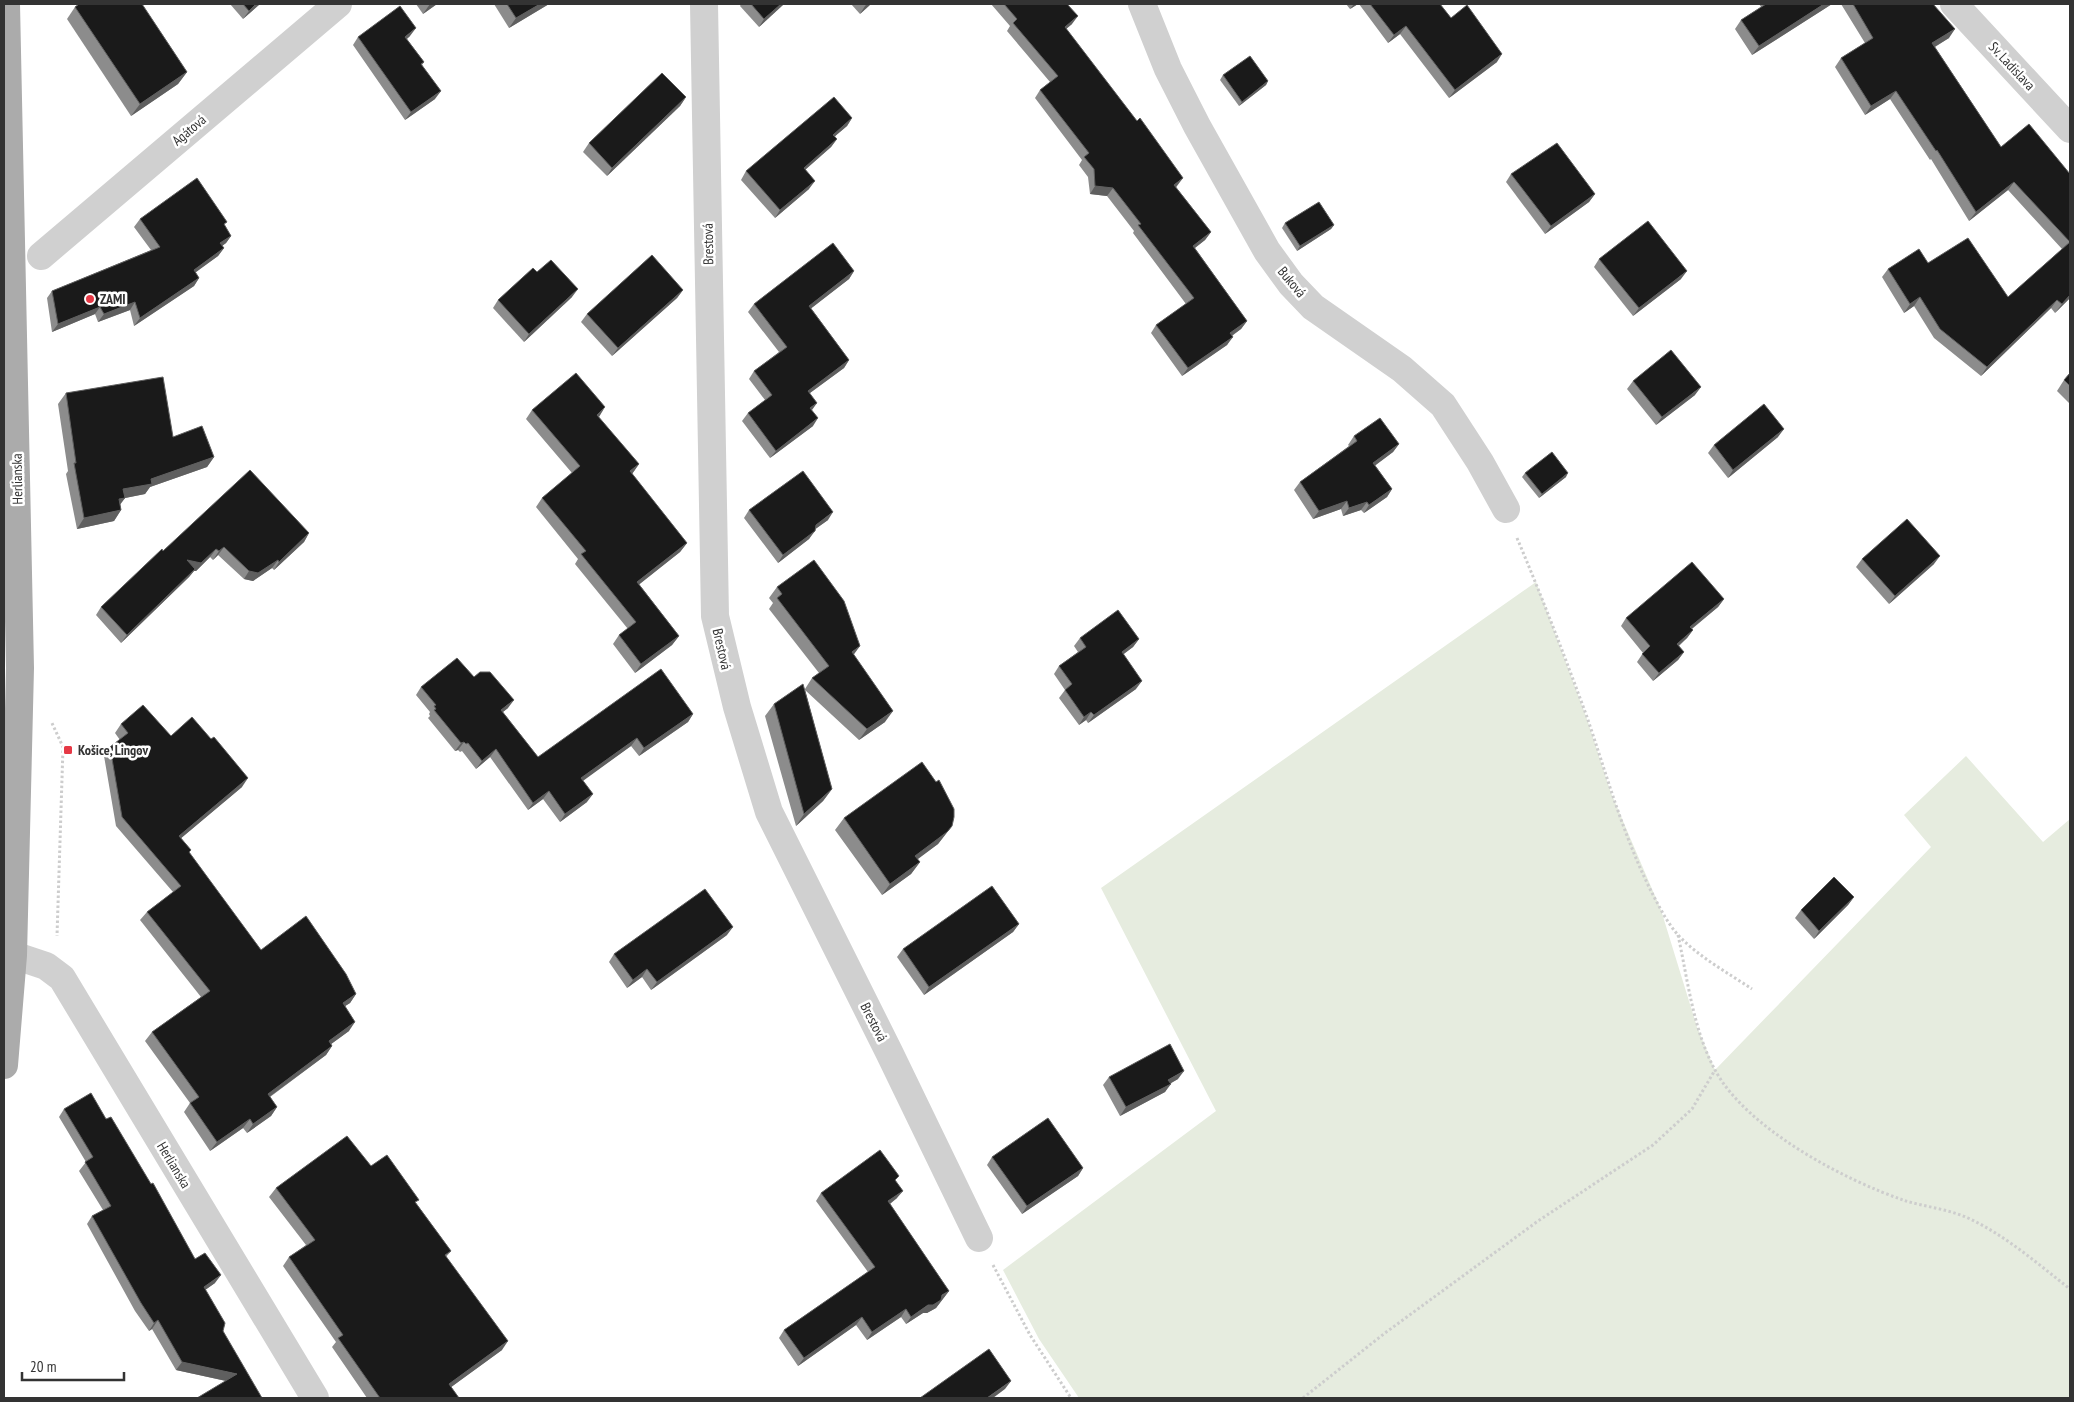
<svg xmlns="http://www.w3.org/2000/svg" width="2074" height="1402" font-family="'PT Sans Narrow',sans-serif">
<rect width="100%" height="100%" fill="#fff"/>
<!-- green -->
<path fill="#e6ecdf" d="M1536 582 1587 719 1611 793 1661 910 1697 1027 1715 1070 1931 847 1904 815 1966 756 2043 842 2070 819V1398H1079L1039 1339 1003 1270 1216 1111 1101 888Z"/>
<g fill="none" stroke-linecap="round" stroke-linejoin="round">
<!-- path -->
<g stroke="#cdcdcd" stroke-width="3" stroke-dasharray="2.5 2.5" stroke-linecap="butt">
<path d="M1517 538C1542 597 1565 657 1587 717 1607 776 1623 835 1651 891 1659 906 1667 923 1679 936 1699 957 1728 973 1752 989"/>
<path d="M52 723 63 747 57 936"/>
<path d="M1678 935C1688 981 1693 1029 1715 1070 1747 1129 1844 1180 1906 1201 1926 1207 1948 1209 1968 1218 2005 1235 2038 1264 2070 1289"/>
<path d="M993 1265 1030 1335 1071 1398"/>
<path d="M1303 1398 1385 1333 1538 1221 1653 1145 1692 1109 1715 1070"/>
</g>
<!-- street -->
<g stroke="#d0d0d0" stroke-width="28">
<path d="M704 4 715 616 737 707 769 812 889 1052 979 1238"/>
<path d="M1142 4 1168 69 1197 126 1267 251 1291 284 1313 307 1402 369 1443 405 1480 462 1506 509"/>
<path d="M1954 4 2070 129"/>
<path d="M41 256 338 4"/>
<path d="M13 955 46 966 62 978 315 1398"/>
</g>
<!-- primary -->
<path stroke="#ababab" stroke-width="28" d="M4 1065 13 955 20 668 6 4"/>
</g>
<!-- wall -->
<g fill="#8c8c8c">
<path d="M230 4H260L243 19Z"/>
<path d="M416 4H437L423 14Z"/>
<path d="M494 4H549L509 28Z"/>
<path d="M741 4H784L759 27 740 6Z"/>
<path d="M851 4H871L860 14Z"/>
<path d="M991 4H1067L1072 24 1066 29 1177 186 1176 187 1211 232 1205 240 1195 248 1247 321 1241 329 1232 336 1227 345 1182 376 1151 333 1156 325 1186 304 1133 233 1134 231 1107 196 1090 194 1088 177 1079 165 1082 160 1035 98 1040 90 1050 82 1007 31 1010 26Z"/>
<path d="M1346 4H1358L1350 9Z"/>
<path d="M1359 4H1440L1451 18 1497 62 1449 98 1400 34 1388 43Z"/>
<path d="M1759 4H1832L1752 55 1735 29 1741 20 1761 7Z"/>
<path d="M1841 4H1933L1949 38 1935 47 2001 147 2070 174V298L2055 313 2051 308 1981 376 1934 338 1914 306 1904 313 1882 277 1888 269 1928 263 2008 297 2062 249 2008 190 1969 221 1931 159 1930 160 1890 99 1865 115 1835 67 1841 58 1865 43Z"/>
<path d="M75 7 187 72 178 84 131 116 67 19Z"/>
<path d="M410 36 407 39 424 62 422 65 435 99 405 120 353 45 358 37Z"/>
<path d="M1223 75 1268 81 1266 85 1239 106 1220 80Z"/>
<path d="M686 97 680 106 607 176 583 152 589 143Z"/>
<path d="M852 118 847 126 835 136 837 139 831 147 805 170 809 189 775 218 741 180 746 171Z"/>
<path d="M1511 174 1595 194 1589 202 1545 234 1506 182Z"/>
<path d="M140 219 225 226 231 236 226 243 222 246 224 248 218 256 195 272 199 278 194 286 134 326 130 310 98 322 95 314 52 332 47 298 52 291 151 250 134 227Z"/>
<path d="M1285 223 1334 225 1331 229 1297 251 1282 228Z"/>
<path d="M1599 259 1681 279 1633 316 1594 267Z"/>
<path d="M854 271 849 279 811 308 849 360 844 368 810 393 813 426 770 458 742 421 748 413 765 400 749 379 754 371 779 352 748 312 754 304Z"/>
<path d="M537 272 572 297 524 342 493 308 498 300Z"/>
<path d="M683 290 677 298 612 356 581 322 587 314Z"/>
<path d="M2070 373V404L2057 391 2064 380Z"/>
<path d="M1633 381 1695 395 1656 425 1627 389Z"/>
<path d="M66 393 173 437 214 457 207 467 150 487 145 494 125 498 120 505 121 510 114 521 77 529 66 474 68 471 58 404Z"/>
<path d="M532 410 598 417 639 464 632 474 687 543 680 552 639 584 679 636 672 645 635 673 613 644 619 635 628 629 575 564 578 559 536 507 542 498 572 473 526 419Z"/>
<path d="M1354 436 1399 444 1393 452 1375 465 1392 489 1387 497 1364 513 1361 510 1343 516 1341 509 1313 519 1294 490 1300 482 1349 446 1348 445Z"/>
<path d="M1778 437 1728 478 1708 453 1714 445Z"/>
<path d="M1525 473 1566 477 1539 498 1522 477Z"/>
<path d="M749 510 828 520 815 529 809 539 778 563 744 518Z"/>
<path d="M309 533 304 542 274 570 272 568 253 581 244 579 218 555 213 560 210 557 196 571H194L189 577 121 643 96 615 101 607 163 551Z"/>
<path d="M1862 559 1934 564 1889 604 1856 567Z"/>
<path d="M777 587 854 655 885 722 859 740 805 690 832 789 823 801 796 826 765 716 774 704 805 689 812 678 819 673 769 609 773 603 769 598Z"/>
<path d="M1724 599 1718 607 1692 629 1693 630 1687 638 1679 646 1684 652 1678 660 1653 681 1637 662 1643 653 1621 626 1626 618Z"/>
<path d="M1080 638 1139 639 1133 647 1123 654 1136 689 1088 723 1086 720 1079 725 1059 698 1065 690 1054 674 1059 666 1078 652 1074 646Z"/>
<path d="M474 677 508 708 503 712 538 757 693 714 688 722 639 756 631 746 583 780 587 802 560 822 543 799 528 810 490 757 476 769 462 751 460 752 458 750 455 751 428 718 430 716 429 714 430 712 416 695 421 687Z"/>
<path d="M121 724 171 736 242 787 181 838 191 850 189 853 261 950 356 994 350 1003 345 1006 349 1031 331 1044 332 1046 326 1055 270 1097 277 1107 271 1116 247 1133 243 1128 210 1151 184 1112 190 1103 145 1041 152 1032 201 997 140 920 147 912 173 892 116 826 104 756 110 747 120 740 115 733Z"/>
<path d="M844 818 952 826 938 844 917 859 920 862 911 874 882 895 835 830Z"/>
<path d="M1854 897 1848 905 1814 939 1795 918 1801 910Z"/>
<path d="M1019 924 1013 932 924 995 897 957 903 949Z"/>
<path d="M727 935 651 990 642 977 627 988 609 962 614 954Z"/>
<path d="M1109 1077 1178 1079 1170 1083 1165 1092 1120 1116 1103 1085Z"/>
<path d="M64 1109 106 1119 195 1259 215 1283 205 1290 223 1331 226 1381 176 1370 152 1329 149 1331 135 1311 87 1224 92 1216 103 1210 79 1171 86 1162 59 1117Z"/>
<path d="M992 1157 1083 1168 1078 1176 1022 1214 987 1165Z"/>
<path d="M371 1166 416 1203 451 1251 446 1257 502 1350 451 1387 459 1398H367L332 1347 336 1342 283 1266 289 1257 306 1245 269 1197 276 1188Z"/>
<path d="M896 1181 897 1198 890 1204 949 1291 936 1308 927 1313H923L906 1324 901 1317 867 1340 856 1325 798 1366 779 1338 784 1330 868 1272 816 1201 821 1193Z"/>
</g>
<!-- shaded-wall -->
<g fill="#5f5f5f">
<path d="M256 4H260L243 19 249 11Z"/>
<path d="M430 4H437L423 14Z"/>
<path d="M540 4H549L509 28 516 18Z"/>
<path d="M781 4H784L759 27 764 19Z"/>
<path d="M867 4H871L860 14 865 6Z"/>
<path d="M1354 4H1358L1350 9Z"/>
<path d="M1824 4H1832L1752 55 1759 46Z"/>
<path d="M1078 16 1072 24 1059 35 1065 27Z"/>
<path d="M1406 26 1400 34 1388 43 1394 35Z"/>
<path d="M416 28 410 36 399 45 405 37Z"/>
<path d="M1955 29 1949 38 1926 52 1932 43Z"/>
<path d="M1502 54 1497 62 1449 98 1455 90Z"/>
<path d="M187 72 178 84 131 116 140 104Z"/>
<path d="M1268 81 1266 85 1239 106 1242 102Z"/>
<path d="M441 91 435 99 405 120 411 112Z"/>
<path d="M1896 91 1890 99 1865 115 1871 106Z"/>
<path d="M686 97 680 106 607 176 612 168Z"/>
<path d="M852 118 847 126 827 143 833 135Z"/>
<path d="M837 139 831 147 798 176 804 168Z"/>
<path d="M1183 178 1177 186 1169 193 1174 185Z"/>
<path d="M815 181 809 189 775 218 780 210Z"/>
<path d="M2014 182 2008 190 1969 221 1976 212Z"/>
<path d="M1095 186 1113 188 1107 196 1090 194Z"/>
<path d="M1595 194 1589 202 1545 234 1551 226Z"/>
<path d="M1334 225 1331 229 1297 251 1300 246Z"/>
<path d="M1211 232 1205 240 1187 254 1193 246Z"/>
<path d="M231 236 226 243 215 251 220 243Z"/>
<path d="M224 248 218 256 188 278 194 270Z"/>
<path d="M854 271 849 279 804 314 809 306Z"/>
<path d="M1687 271 1681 279 1633 316 1639 308Z"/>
<path d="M199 278 194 286 134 326 140 318Z"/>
<path d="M578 289 572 297 524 342 529 334Z"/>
<path d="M683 290 677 298 612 356 618 348Z"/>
<path d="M2070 295V298L2055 313 2062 304Z"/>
<path d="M1920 297 1914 306 1904 313 1910 304Z"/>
<path d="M2057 300 2051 308 1981 376 1987 367Z"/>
<path d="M135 302 130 310 98 322 104 314Z"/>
<path d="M100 307 95 314 52 332 58 324Z"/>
<path d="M1247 321 1241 329 1224 341 1230 333Z"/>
<path d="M1233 337 1227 345 1182 376 1188 368Z"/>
<path d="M849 360 844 368 803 398 808 391Z"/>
<path d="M1701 387 1695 395 1656 425 1662 417Z"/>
<path d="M817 403 812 410 810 408Z"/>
<path d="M605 407 599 417 597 415Z"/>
<path d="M818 418 813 426 770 458 776 451Z"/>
<path d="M1784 429 1778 437 1728 478 1733 470Z"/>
<path d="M1399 444 1393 452 1368 471 1373 463Z"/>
<path d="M214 457 207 467 150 487 145 494 125 498 117 508 111 510 123 489 151 479Z"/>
<path d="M639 464 632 474 630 471Z"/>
<path d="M1568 473 1566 477 1539 498 1542 494Z"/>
<path d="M1392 489 1387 497 1364 513 1369 505Z"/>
<path d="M1347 501 1341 509 1313 519 1319 511Z"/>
<path d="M1367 502 1361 510 1343 516 1349 508Z"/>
<path d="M121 510 114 521 77 529 84 518Z"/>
<path d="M833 512 828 520 810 533 816 525Z"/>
<path d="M815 531 809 539 778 563 783 555Z"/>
<path d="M309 533 304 542 274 570 279 562Z"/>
<path d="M687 543 680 552 631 591 637 582Z"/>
<path d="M224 547 218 555 213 560 219 551Z"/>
<path d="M216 549 210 557 196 571H194L189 577 121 643 127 635 187 560Z"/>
<path d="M1940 556 1934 564 1889 604 1895 596Z"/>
<path d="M278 560 272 568 253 581 244 579 249 571Z"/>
<path d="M1724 599 1718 607 1684 635 1690 627Z"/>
<path d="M1693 630 1687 638 1671 652 1677 644Z"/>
<path d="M679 636 672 645 635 673 641 664Z"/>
<path d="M1139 639 1133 647 1116 660 1122 652Z"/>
<path d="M860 646 852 657V652Z"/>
<path d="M1684 652 1678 660 1653 681 1659 673Z"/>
<path d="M1142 681 1136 689 1088 723 1094 715Z"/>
<path d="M514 700 508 708 495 718 501 710Z"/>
<path d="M893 711 885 722 859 740 867 729Z"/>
<path d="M1091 712 1086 720 1079 725 1084 717Z"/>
<path d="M693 714 688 722 639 756 644 748Z"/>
<path d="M637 738 631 746 576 786 581 778Z"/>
<path d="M464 742 458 750 455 751 461 743Z"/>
<path d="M496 749 490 757 476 769 482 761Z"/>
<path d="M248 778 242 787 173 845 179 836Z"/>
<path d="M832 789 823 801 796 826 804 814Z"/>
<path d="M549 791 543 799 528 810 533 803Z"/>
<path d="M593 794 587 802 560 822 565 814Z"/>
<path d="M952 826 938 844 906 868 915 856Z"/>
<path d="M920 862 911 874 882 895 890 884Z"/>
<path d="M1854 897 1848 905 1814 939 1819 931Z"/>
<path d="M1019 924 1013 932 924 995 929 987Z"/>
<path d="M733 927 727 935 651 990 657 982Z"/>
<path d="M647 969 642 977 627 988 633 980Z"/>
<path d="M356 994 350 1003 336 1012 343 1003Z"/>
<path d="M355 1022 349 1031 323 1050 329 1041Z"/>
<path d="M332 1046 326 1055 261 1103 268 1094Z"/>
<path d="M1184 1071 1178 1079 1163 1088 1168 1080Z"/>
<path d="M1171 1084 1165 1092 1120 1116 1126 1107Z"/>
<path d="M277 1107 271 1116 247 1133 253 1124Z"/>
<path d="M250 1119 243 1128 210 1151 217 1142Z"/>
<path d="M1083 1168 1078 1176 1022 1214 1027 1206Z"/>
<path d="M903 1191 897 1198 883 1209 888 1201Z"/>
<path d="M221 1275 215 1283 198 1295 204 1287Z"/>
<path d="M949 1291 936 1308 927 1313H923L906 1324 911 1317Z"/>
<path d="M906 1309 901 1317 867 1340 872 1332Z"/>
<path d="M862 1317 856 1325 798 1366 804 1358Z"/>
<path d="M158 1320 152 1329 149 1331 154 1323Z"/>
<path d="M508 1341 502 1350 443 1393 449 1384Z"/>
<path d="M182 1362 237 1374 231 1382 176 1370Z"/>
<path d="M1011 1381 1005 1389 993 1398H987Z"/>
</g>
<!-- building -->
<g fill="#1a1a1a" stroke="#5f5f5f">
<path d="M79 4H142L187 72 140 104 75 7Z"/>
<path d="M243 4H256L249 11Z"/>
<path d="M507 4H540L516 18Z"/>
<path d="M751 4H781L764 19Z"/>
<path d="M1004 4H1067L1078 16 1065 27 1137 121 1140 118 1183 178 1174 185 1211 232 1193 246 1247 321 1230 333 1233 337 1188 368 1156 325 1194 298 1138 225 1141 224 1113 188 1095 186 1094 169 1084 157 1089 153 1040 90 1058 76 1013 23 1017 19Z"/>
<path d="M1370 4H1440L1451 18 1467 5 1502 54 1455 90 1406 26 1394 35Z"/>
<path d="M1766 4H1824L1759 46 1741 20Z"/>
<path d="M1853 4H1933L1955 29 1932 43 2001 147 2029 124 2070 174V295L2062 304 2057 300 1987 367 1940 329 1920 297 1910 304 1888 269 1919 249 1928 263 1968 238 2008 297 2070 242 2014 182 1976 212 1937 150 1936 151 1896 91 1871 106 1841 58 1873 38Z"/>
<path d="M400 6 416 28 405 37 424 62 421 64 441 91 411 112 358 37Z"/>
<path d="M1250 56 1268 81 1242 102 1223 75Z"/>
<path d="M662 73 686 97 612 168 589 143Z"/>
<path d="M834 97 852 118 833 135 837 139 804 168 815 181 780 210 746 171Z"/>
<path d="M1557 143 1595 194 1551 226 1511 174Z"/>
<path d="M197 178 227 222 224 224 231 236 220 243 224 248 194 270 199 278 140 318 135 302 104 314 100 307 58 324 52 291 160 247 140 219Z"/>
<path d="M1319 202 1334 225 1300 246 1285 223Z"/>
<path d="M1648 221 1687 271 1639 308 1599 259Z"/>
<path d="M833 243 854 271 809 306 849 360 808 391 817 403 810 408 818 418 776 451 748 413 772 395 754 371 787 347 754 304Z"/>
<path d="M652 255 683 290 618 348 587 314Z"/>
<path d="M551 260 578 289 529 334 498 300 533 268 537 272Z"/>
<path d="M1671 350 1701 387 1662 417 1633 381Z"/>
<path d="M576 373 605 407 597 415 639 464 630 471 687 543 637 582 679 636 641 664 619 635 636 622 581 554 586 551 542 498 580 466 532 410Z"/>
<path d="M2070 373V386L2064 380Z"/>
<path d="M163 377 173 437 202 426 214 457 151 479 152 484 123 489 125 498 119 499 121 510 84 518 74 463H76L66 393Z"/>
<path d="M1764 404 1784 429 1733 470 1714 445Z"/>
<path d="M1380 418 1399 444 1373 463 1392 489 1369 505 1367 502 1349 508 1347 501 1319 511 1300 482 1357 441 1354 436Z"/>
<path d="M1552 452 1568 473 1542 494 1525 473Z"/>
<path d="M250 470 309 533 279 562 278 560 258 573 249 571 224 547 219 551 216 549 201 563 187 560 195 569 127 635 101 607 162 549 163 551Z"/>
<path d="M803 471 833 512 816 525 815 531 783 555 749 510Z"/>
<path d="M1907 519 1940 556 1895 596 1862 559Z"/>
<path d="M814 560 844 601 860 646 852 652 893 711 867 729 812 678 829 666 777 598 782 594 777 587Z"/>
<path d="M1692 562 1724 599 1690 627 1693 630 1677 644 1684 652 1659 673 1642 654 1650 646 1626 618Z"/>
<path d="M1118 610 1139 639 1122 652 1142 681 1094 715 1091 712 1084 717 1065 690 1072 684 1059 666 1086 647 1080 638Z"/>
<path d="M457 658 474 677 480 672H490L514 700 501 710 538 757 661 669 693 714 644 748 637 738 581 778 593 794 565 814 549 791 533 803 496 749 482 761 468 743 466 744 464 742 461 743 434 710 436 709 434 706 436 705 421 687Z"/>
<path d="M803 684 832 789 804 814 774 704Z"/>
<path d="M143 705 171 736 192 717 211 739 214 737 248 778 179 836 191 850 189 852 261 950 306 916 346 974 356 994 343 1003 355 1022 329 1041 332 1046 268 1094 277 1107 253 1124 250 1119 217 1142 190 1103 199 1097 152 1032 210 991 147 912 181 886 122 817 110 747 128 733 121 724Z"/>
<path d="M922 762 936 782 939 780 954 809V817L952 826 947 832 915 856 920 862 890 884 844 818Z"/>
<path d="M1834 877 1854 897 1819 931 1801 910Z"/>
<path d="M992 886 1019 924 929 987 903 949Z"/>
<path d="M705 889 733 927 657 982 647 969 633 980 614 954Z"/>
<path d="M1170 1044 1184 1071 1168 1080 1171 1084 1126 1107 1109 1077Z"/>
<path d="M91 1093 106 1119 111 1117 151 1184 153 1183 195 1259 205 1253 221 1275 204 1287 225 1323 223 1331 262 1398H197L237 1374 182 1362 158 1320 154 1323 141 1303 92 1216 111 1206 85 1162 93 1157 64 1109Z"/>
<path d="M1048 1118 1083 1168 1027 1206 992 1157Z"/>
<path d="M347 1136 371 1166 387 1155 419 1200 415 1202 451 1251 445 1255 508 1341 449 1384 459 1398H380L338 1338 343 1335 289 1257 315 1240 276 1188Z"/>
<path d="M880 1150 899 1176 895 1180 903 1191 888 1201 949 1291 942 1295 941 1300 933 1305H928L911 1317 906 1309 872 1332 862 1317 804 1358 784 1330 875 1267 821 1193Z"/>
<path d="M989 1349 1011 1381 987 1398H920Z"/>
</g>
<!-- markers -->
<g fill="#e63946" stroke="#fff" stroke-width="2">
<circle cx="90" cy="299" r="5"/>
<rect x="63" y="745" width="10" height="10" rx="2.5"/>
</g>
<g text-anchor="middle" stroke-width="5" stroke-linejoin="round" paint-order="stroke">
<!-- street labels -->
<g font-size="14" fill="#333" stroke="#fff">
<text transform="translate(2012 66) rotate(47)" y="5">Sv. Ladislava</text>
<text transform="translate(189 130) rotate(-40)" y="5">Agátová</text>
<text transform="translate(708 244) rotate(-91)" y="5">Brestová</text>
<text transform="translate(1292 282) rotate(50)" y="5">Buková</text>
<text transform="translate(17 479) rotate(-91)" y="5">Herlianska</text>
<text transform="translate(722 649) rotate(77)" y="5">Brestová</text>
<text transform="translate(874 1022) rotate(63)" y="5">Brestová</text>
<text transform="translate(174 1165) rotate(59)" y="5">Herlianska</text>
</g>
<!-- poi labels -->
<g font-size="14" font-weight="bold" fill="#333" stroke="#fff" text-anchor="start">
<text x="100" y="304">ZAMI</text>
<text x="78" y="755">Košice, Lingov</text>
</g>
</g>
<!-- border -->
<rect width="2074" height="1402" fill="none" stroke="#333333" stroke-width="10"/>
<!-- scale -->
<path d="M22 1372v8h102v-8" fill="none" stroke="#333333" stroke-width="2.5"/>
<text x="30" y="1372" font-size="15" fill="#333333" stroke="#ffffff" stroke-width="4" paint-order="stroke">20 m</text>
</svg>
